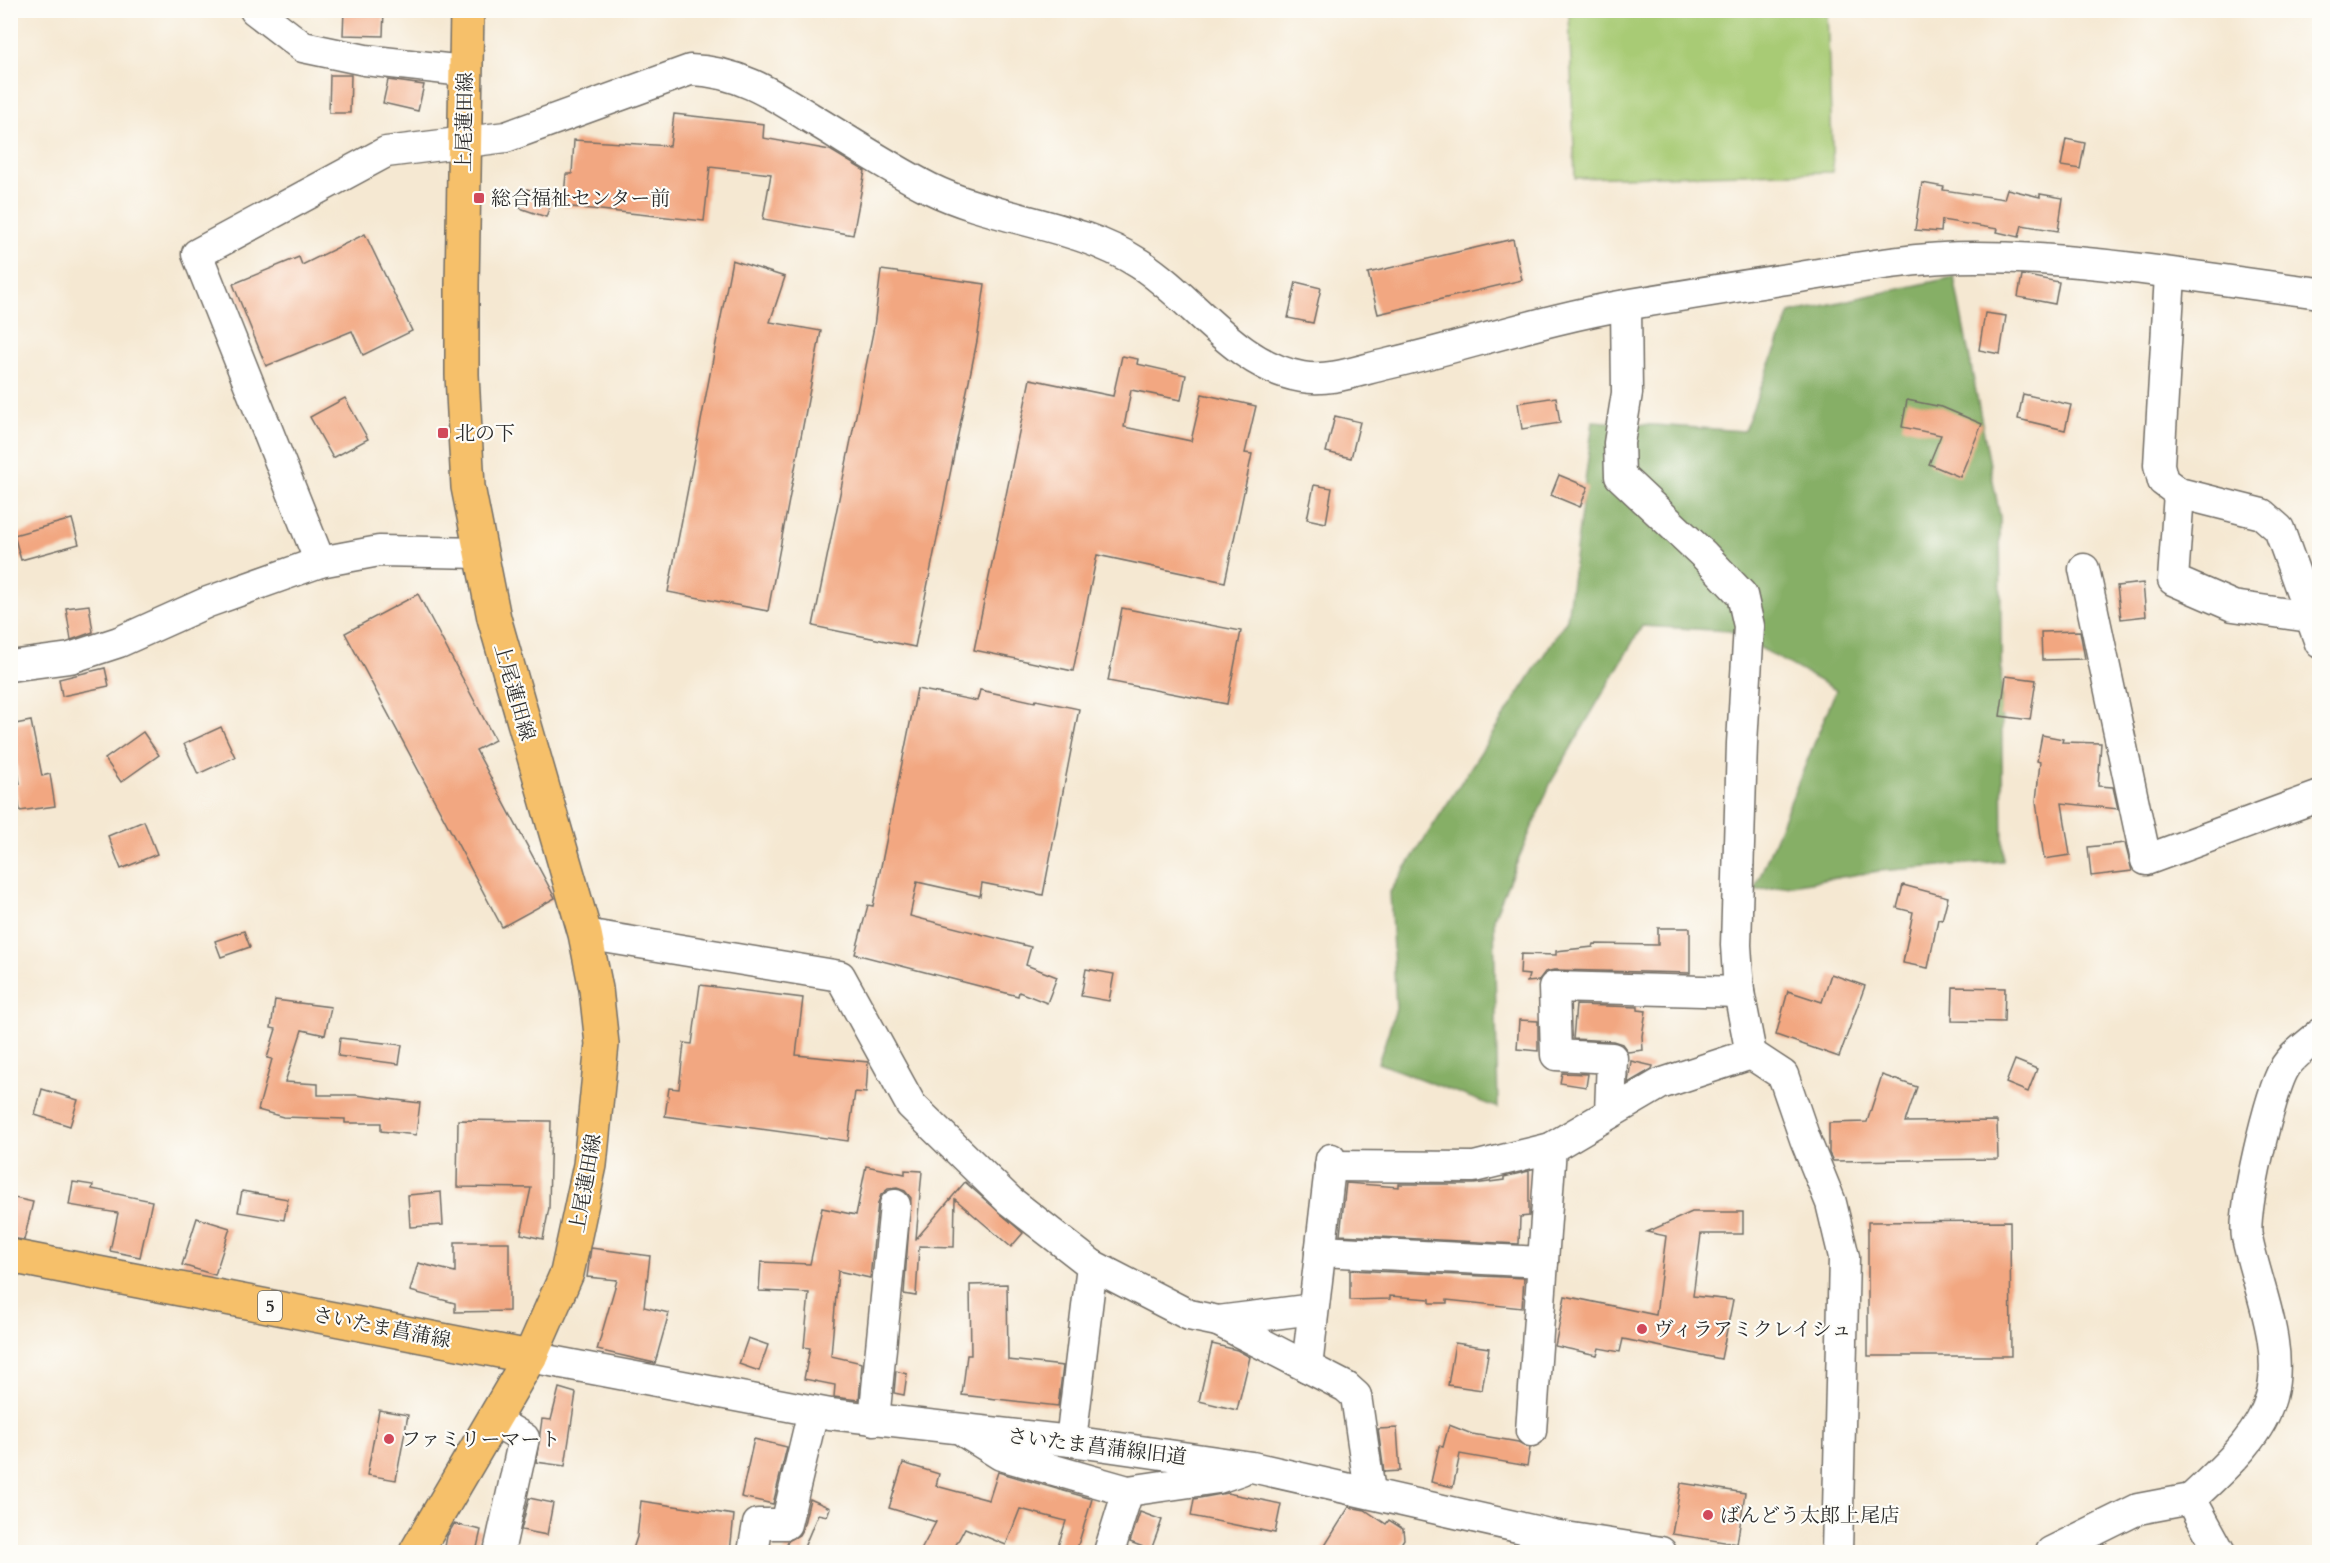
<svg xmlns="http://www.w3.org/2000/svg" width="2330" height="1563" font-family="Cardo,'Noto Serif JP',serif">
<rect width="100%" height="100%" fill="#fdfcf7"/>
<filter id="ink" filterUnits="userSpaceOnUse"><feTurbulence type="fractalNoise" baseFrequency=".0167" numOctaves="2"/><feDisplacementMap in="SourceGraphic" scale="12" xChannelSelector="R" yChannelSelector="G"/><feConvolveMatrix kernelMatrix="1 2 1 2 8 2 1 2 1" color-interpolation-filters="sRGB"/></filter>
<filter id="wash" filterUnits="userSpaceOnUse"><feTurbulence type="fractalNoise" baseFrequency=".008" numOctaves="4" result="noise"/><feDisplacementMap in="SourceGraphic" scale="24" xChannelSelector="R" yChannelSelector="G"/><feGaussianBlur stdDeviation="1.35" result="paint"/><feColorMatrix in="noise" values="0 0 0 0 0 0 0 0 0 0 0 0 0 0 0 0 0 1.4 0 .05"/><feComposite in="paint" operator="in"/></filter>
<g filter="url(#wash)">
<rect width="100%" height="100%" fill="#f5e8d2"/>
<!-- green -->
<path fill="#a8cb74" stroke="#6a7b50" stroke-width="1.5" d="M1569 11H1827L1833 172 1575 178Z"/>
<!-- forest -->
<path fill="#86af66" stroke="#586d48" stroke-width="1.5" d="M1954 277 2000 517 2003 861 1879 871 1754 891 1836 690 1730 631 1642 626 1551 782 1494 917 1498 1108 1378 1063 1396 1009 1390 892 1567 619 1593 421 1744 431 1790 313Z"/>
<g id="blocks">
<!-- building -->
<g fill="#f2a781">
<path d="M344 10H384L383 36 343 35Z"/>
<path d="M330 75H351L350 113H329Z"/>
<path d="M388 80 424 85 418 111 383 103Z"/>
<path d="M674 114 764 124 763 138 830 150 865 171 853 235 763 219 771 174 710 167 704 221 563 206 566 174H572L574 140 670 146Z"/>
<path d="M2066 139 2085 143 2080 169 2061 166Z"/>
<path d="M1922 183 1944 187 1943 190 2004 199 2007 189 2040 197V194L2063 198 2058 231 2022 225 2019 237 1997 232 1998 229 1942 220 1941 232 1915 230Z"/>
<path d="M527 189 553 197 546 217 520 208Z"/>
<path d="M365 234 412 331 363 355 352 331 266 366 233 284 299 257 302 265Z"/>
<path d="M1513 239 1522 280 1378 314 1368 273Z"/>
<path d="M732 260 785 277 770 322 821 331 768 611 668 592Z"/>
<path d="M881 270 985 284 977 341 915 647 813 626 874 327Z"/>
<path d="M2022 275 2059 282 2055 304 2018 297Z"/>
<path d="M1296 282 1321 288 1313 323 1288 318Z"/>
<path d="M1985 313 2006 316 2000 354 1979 350Z"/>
<path d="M1122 356 1138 359 1137 364 1186 375 1181 400 1131 390 1124 427 1191 441 1202 394 1256 406 1245 453 1252 454 1225 582 1097 555 1073 671 974 650 1030 379 1113 396Z"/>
<path d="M2023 394 2071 405 2065 430 2018 419Z"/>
<path d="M1556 397 1560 423 1522 429 1518 403Z"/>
<path d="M345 398 368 439 333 458 310 417Z"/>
<path d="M1907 400 1942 407 1982 424 1960 477 1929 464 1941 435 1902 427Z"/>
<path d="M1335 416 1360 422 1351 458 1326 452Z"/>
<path d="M1559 475 1588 487 1580 507 1551 495Z"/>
<path d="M1314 485 1332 488 1326 523 1307 519Z"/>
<path d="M72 519 79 544 21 560 14 535Z"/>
<path d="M2143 583 2146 616 2121 619 2117 586Z"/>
<path d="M418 594 495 740 476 750 555 898 502 927 345 633Z"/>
<path d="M89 605 93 632 71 640 66 608Z"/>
<path d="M1122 608 1241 631 1227 704 1108 681Z"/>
<path d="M2080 631 2085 659 2042 660 2041 632Z"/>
<path d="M105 668 109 686 62 696 59 679Z"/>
<path d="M2006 676 2036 680 2030 720 2000 716Z"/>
<path d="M917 689 977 701 980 690 1035 702 1036 700 1079 709 1043 895 982 883 980 896 917 882 910 916 1031 947 1026 965 1057 977 1047 1003 1019 992 1018 996 855 954 868 905 873 906Z"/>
<path d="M31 721 42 776 50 774 55 806 20 811 16 785 20 784 10 725Z"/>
<path d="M221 727 235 757 198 774 184 744Z"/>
<path d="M143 732 159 755 121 782 105 759Z"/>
<path d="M2042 735 2063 739 2062 742 2101 743 2098 786 2113 787 2118 809 2062 803 2070 855 2044 859 2036 801 2040 762 2037 761Z"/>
<path d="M144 821 157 854 121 869 108 836Z"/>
<path d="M2125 843 2132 871 2091 876 2088 847Z"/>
<path d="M1903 885 1948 897 1942 920 1938 919 1928 968 1903 963 1913 912 1897 908Z"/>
<path d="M1658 928H1690V973L1554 970 1545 972 1538 981 1527 982 1529 975 1520 974 1521 954 1556 955V951L1593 947 1594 944 1658 945Z"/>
<path d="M244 931 250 947 221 957 215 941Z"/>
<path d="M1086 969 1114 974 1109 1001 1081 996Z"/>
<path d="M1831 974 1865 986 1839 1057 1776 1035 1788 991 1822 1002Z"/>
<path d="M700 985 803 998 796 1055 868 1062 866 1093 855 1092 848 1141 665 1116 669 1088 679 1089 684 1043 692 1044Z"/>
<path d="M1953 987 2005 988 2004 1022 1952 1021Z"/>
<path d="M275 1000 331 1007 325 1035 302 1030 285 1082 318 1084V1095H356L420 1103 416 1135 381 1131V1123H345V1119L283 1117 258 1110 272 1059 267 1058 276 1029 271 1028Z"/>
<path d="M1576 1005 1638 1007V1010L1646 1011 1642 1036 1643 1050 1628 1052 1622 1044 1613 1041 1573 1039Z"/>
<path d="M1519 1020 1538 1021V1051L1517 1049Z"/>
<path d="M340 1038 402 1045 399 1064 338 1056Z"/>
<path d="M2015 1060 2037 1069 2028 1092 2006 1083Z"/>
<path d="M1631 1061 1653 1066 1652 1069 1628 1083Z"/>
<path d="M1562 1073 1588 1074 1586 1087 1560 1083Z"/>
<path d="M1882 1075 1917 1087 1905 1122 1997 1121 1998 1159 1833 1161 1829 1153V1123L1867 1122Z"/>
<path d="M42 1089 78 1100 70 1126 35 1115Z"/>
<path d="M458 1120 551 1121 549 1208 543 1239 521 1234 531 1188 457 1187Z"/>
<path d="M866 1166 905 1174V1170L922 1171 916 1239 965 1182 1023 1233 1011 1247 955 1199 954 1247 919 1246 916 1296 904 1294 911 1198 905 1191 897 1188 888 1189 881 1195 878 1203 870 1278 838 1271 831 1356 862 1363 859 1400 834 1397 835 1385 804 1379 810 1348 804 1347 809 1293 759 1291 761 1262 810 1264 822 1208 856 1215Z"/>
<path d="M1529 1171V1216L1520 1217 1519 1244 1340 1235 1346 1183 1399 1187V1184H1474L1504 1180V1177Z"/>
<path d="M73 1182 93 1185 92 1189 152 1201 140 1257 110 1251 118 1213 69 1205Z"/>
<path d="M242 1191 288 1199 284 1220 238 1212Z"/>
<path d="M441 1192 443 1225 410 1227 408 1195Z"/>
<path d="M10 1197 33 1202 24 1240 10 1238Z"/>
<path d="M1692 1212H1743V1234H1701L1693 1296 1733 1300 1721 1359 1623 1339 1620 1352 1599 1348 1597 1355 1555 1346 1565 1296 1656 1315 1666 1236 1647 1232Z"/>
<path d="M197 1218 230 1228 215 1275 182 1265Z"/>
<path d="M2010 1221 2011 1356H1868V1222Z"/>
<path d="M455 1242H509V1311L455 1312V1303L410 1291 418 1263 455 1272Z"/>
<path d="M591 1248 650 1256 644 1307 669 1313 655 1363 597 1350 617 1280 587 1277Z"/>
<path d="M1350 1270 1524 1278 1522 1308 1447 1300V1303H1430V1299L1390 1296V1299L1350 1300Z"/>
<path d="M1007 1284 1008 1360 1063 1366 1058 1406 962 1395 967 1355H971L970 1285Z"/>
<path d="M748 1338 768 1345 759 1371 739 1364Z"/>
<path d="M1455 1343 1489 1348 1482 1390 1448 1385Z"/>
<path d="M1212 1344 1237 1350 1250 1357 1237 1410 1199 1401Z"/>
<path d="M896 1371 907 1374 904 1395 894 1393Z"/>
<path d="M559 1388 576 1393 565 1466 536 1462 542 1419 551 1420Z"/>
<path d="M379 1410 408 1415 396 1480 367 1475Z"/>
<path d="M1449 1425 1472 1434 1518 1442 1530 1448 1527 1466 1460 1454 1453 1487 1431 1482 1439 1446 1443 1447Z"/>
<path d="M1397 1428 1400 1471 1384 1472 1378 1429Z"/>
<path d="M754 1439 787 1447 773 1504 741 1497Z"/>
<path d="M903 1463 939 1474 936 1486 989 1500 998 1472 1092 1499 1076 1552H1056L1066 1521 1020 1509 1006 1545 965 1528 952 1552H920L936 1522 889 1508Z"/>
<path d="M1681 1483 1745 1493 1737 1544 1672 1534Z"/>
<path d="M1227 1493 1281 1504 1275 1533 1191 1516 1194 1499Z"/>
<path d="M529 1498 553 1503 547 1535 521 1530Z"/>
<path d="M810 1499 830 1508 827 1516 818 1514 805 1545V1552H784L788 1541 799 1535 803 1528Z"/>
<path d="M641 1501 734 1515 730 1552H632L637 1537Z"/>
<path d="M1349 1507 1365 1510 1386 1524 1389 1520 1403 1529 1404 1539 1396 1552H1321Z"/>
<path d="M1140 1512 1162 1520 1151 1550 1130 1542Z"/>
<path d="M454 1524 481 1530 476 1552H444L447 1536Z"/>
</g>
</g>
</g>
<g filter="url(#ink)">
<use href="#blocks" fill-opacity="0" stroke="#726d65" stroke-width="1.5"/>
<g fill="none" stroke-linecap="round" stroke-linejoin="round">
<!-- minor casing -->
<g stroke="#726d65" stroke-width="33">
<g id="minor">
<path d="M255 10 303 47 365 60 464 71"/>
<path d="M2170 275 2159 465 2163 481 2179 493 2262 514 2279 529 2320 643"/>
<path d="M1626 305 1627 393 1619 443 1620 476 1704 555 1742 595 1749 626 1742 743 1736 945 1739 992 1751 1054 1783 1075 1805 1139 1831 1203 1844 1257 1837 1552"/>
<path d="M2179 493 2173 580 2233 606 2310 617"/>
<path d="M320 562 197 254 386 152 506 137 690 70C737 71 771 93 809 117 849 141 888 167 929 188 996 221 1077 223 1140 264 1193 298 1236 366 1302 377 1330 382 1360 370 1387 364 1469 345 1548 318 1631 304 1685 295 1740 286 1794 278 1854 268 1914 257 1975 257 2090 257 2205 279 2320 293"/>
<path d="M2084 569 2146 860 2320 796"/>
<path d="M10 666 70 658 119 642 208 602 320 562 379 551 481 553"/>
<path d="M585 934 840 976 911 1105 1010 1201 1092 1265 1071 1441"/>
<path d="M1610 1113 1612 1058 1556 1055 1554 987 1739 992"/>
<path d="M1330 1166 1474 1167 1551 1148 1660 1084 1751 1054"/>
<path d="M1320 1251 1543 1262"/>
<path d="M1092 1265 1189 1315 1218 1321 1313 1309"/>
<path d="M1218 1321 1346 1387 1356 1396 1370 1492"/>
<path d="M530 1357 830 1414 1071 1441 1252 1467 1553 1535 1661 1552"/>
<path d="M1307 1367 1331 1159"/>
<path d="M493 1420 524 1438 499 1552"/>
<path d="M874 1420 895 1205"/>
<path d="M1531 1431 1551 1148"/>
<path d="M966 1433 1001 1455 1128 1491 1218 1478 1241 1470"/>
<path d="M753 1552 758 1524H786L813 1411"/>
<path d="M1109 1552 1128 1491"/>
<path d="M2051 1552 2138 1509 2191 1499"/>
<path d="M2220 1552 2191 1499C2220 1471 2260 1438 2271 1397 2285 1344 2257 1288 2247 1237 2242 1211 2270 1093 2284 1069 2291 1056 2309 1044 2320 1034"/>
</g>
</g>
<!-- major casing -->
<g stroke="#726d65" stroke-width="36">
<g id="major">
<path d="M10 1256 530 1357"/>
<path d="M416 1552 530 1357 567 1273 590 1165 602 1044 596 989 585 934 494 618 468 487 462 375V285L467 10"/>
</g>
</g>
<!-- minor -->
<use href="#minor" stroke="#fff" stroke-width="30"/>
<!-- major -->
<use href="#major" stroke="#f6c06b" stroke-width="33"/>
</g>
</g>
<!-- markers -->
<g fill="#d1495b" stroke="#fdfcf7" stroke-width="2">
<rect x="473" y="192" width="12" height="12" rx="3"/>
<rect x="437" y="427" width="12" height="12" rx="3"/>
<circle cx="1642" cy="1329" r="6"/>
<circle cx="389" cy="1439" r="6"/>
<circle cx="1708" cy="1515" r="6"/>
</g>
<g text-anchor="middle" stroke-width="4.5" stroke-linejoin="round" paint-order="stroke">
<!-- shield labels -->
<rect fill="#fdfcf7" stroke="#6a6a68" stroke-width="1.5" x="258" y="1291" width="24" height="30" rx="4.5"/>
<g font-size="18" font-weight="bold" fill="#2b2b2b">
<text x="270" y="1312">5</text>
</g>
<!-- street labels -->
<g font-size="20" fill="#2b2b2b" stroke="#fdfcf7">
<text transform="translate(464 122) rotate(-89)" y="7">上尾蓮田線</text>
<text transform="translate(515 692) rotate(74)" y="7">上尾蓮田線</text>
<text transform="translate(585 1183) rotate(-80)" y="7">上尾蓮田線</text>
<text transform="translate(382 1327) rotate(11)" y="7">さいたま菖蒲線</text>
<text transform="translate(1097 1446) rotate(7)" y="7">さいたま菖蒲線旧道</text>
</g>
<!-- poi labels -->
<g font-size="20" fill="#2b2b2b" stroke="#fdfcf7" text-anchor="start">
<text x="491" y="205">総合福祉センター前</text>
<text x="455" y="440">北の下</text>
<text x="1654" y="1336">ヴィラアミクレイシュ</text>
<text x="401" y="1446">ファミリーマート</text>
<text x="1720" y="1522">ばんどう太郎上尾店</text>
</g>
</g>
<!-- margin -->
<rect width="2330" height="1563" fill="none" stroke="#fdfcf7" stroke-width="36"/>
</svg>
